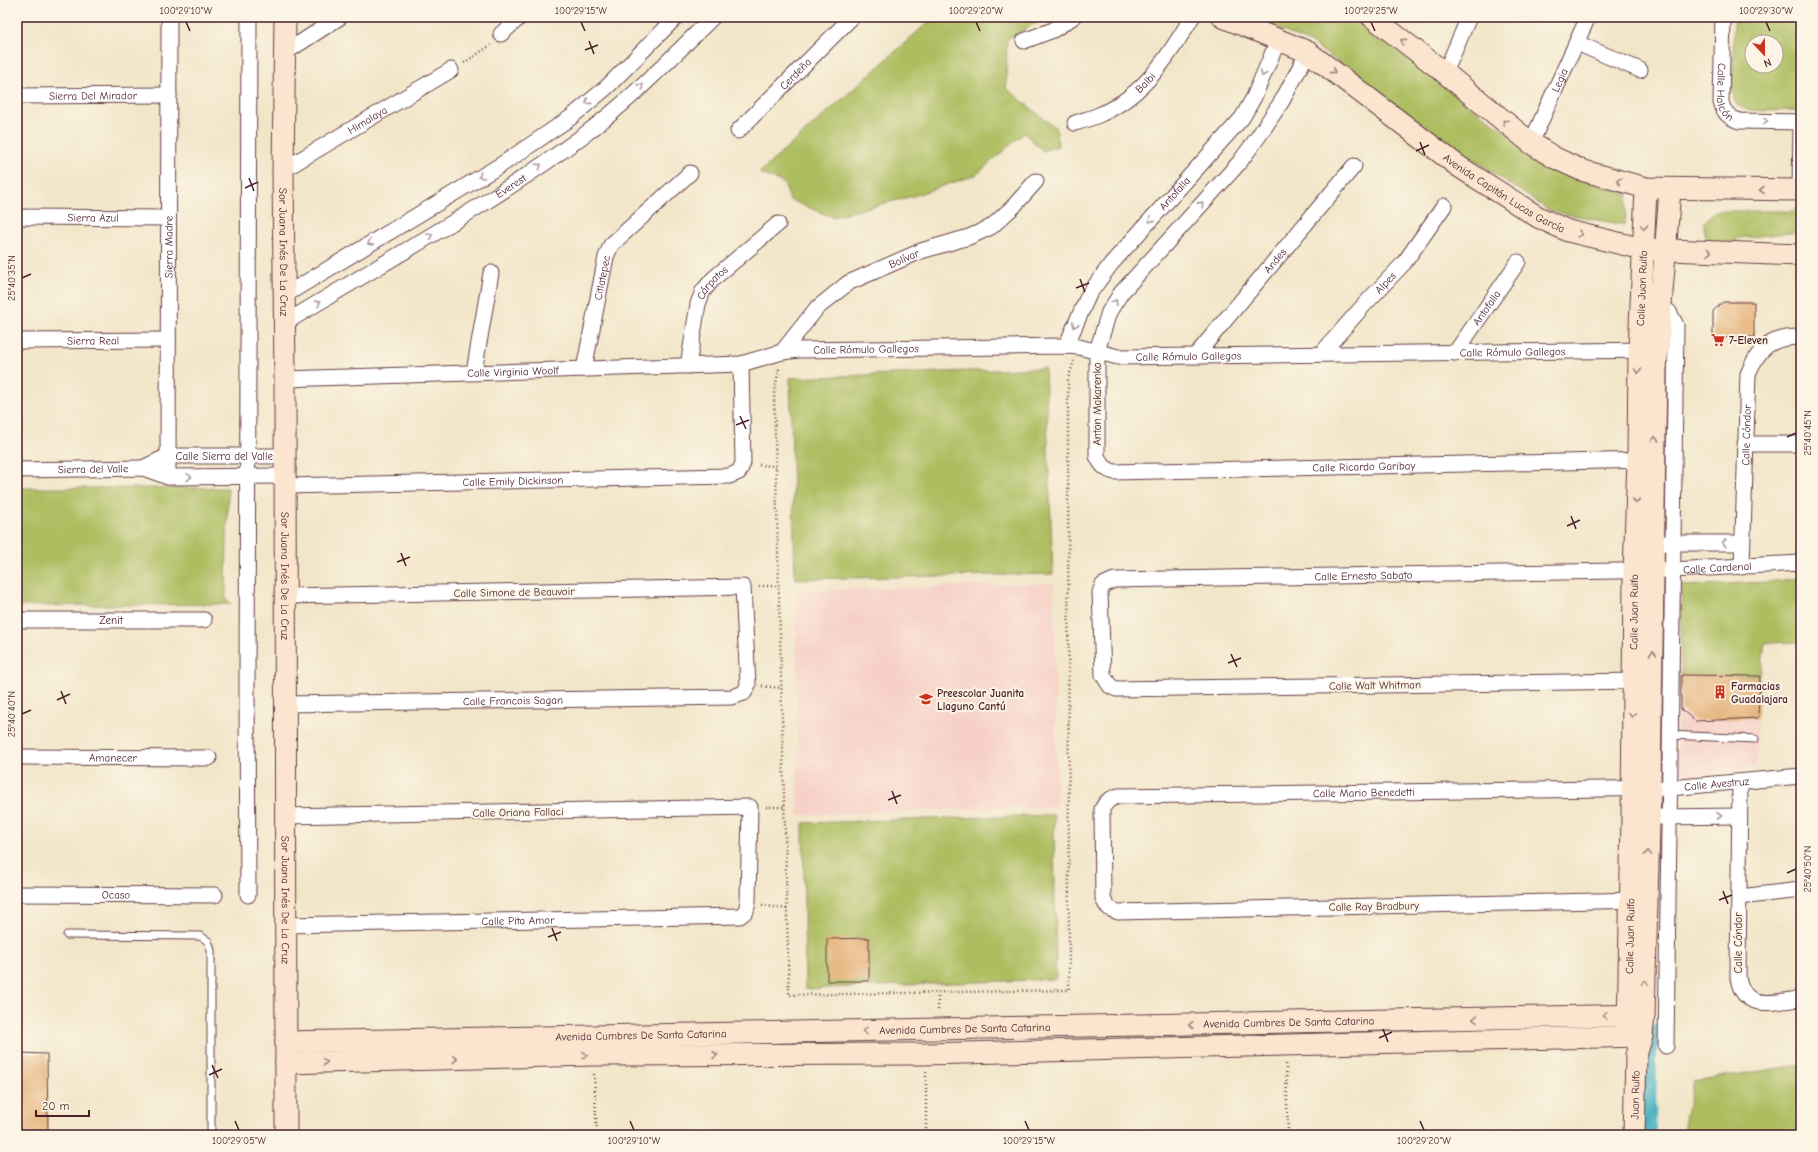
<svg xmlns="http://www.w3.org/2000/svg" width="1818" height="1152" font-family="'Comic Neue',sans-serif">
<rect width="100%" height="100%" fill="#fcf5e5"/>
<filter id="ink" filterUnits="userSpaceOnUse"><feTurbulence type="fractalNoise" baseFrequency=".025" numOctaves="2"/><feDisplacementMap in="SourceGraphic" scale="8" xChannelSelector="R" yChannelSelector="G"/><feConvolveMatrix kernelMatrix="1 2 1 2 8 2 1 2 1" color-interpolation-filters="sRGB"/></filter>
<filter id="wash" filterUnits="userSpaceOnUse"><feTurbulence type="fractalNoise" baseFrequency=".012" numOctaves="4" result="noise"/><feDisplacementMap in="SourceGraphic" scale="16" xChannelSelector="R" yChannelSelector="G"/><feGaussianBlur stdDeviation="0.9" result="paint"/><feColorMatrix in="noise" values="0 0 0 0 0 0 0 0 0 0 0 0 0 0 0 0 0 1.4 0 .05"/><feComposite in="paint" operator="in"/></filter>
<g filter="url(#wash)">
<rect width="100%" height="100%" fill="#f2e6c9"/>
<!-- built -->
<g fill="#f7d1c8">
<path d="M1054 583 1057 806 798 815 796 591Z"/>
<path d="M1678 675 1760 676 1756 767 1692 776 1683 774 1679 769 1677 759Z"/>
</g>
<!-- green -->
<g fill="#adbd60" stroke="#7c6e46" fill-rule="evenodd">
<path d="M934 17H1044L1040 21 1007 39 1006 88 1057 129 1058 146 1043 151 1024 133 976 175 913 196 832 217 790 200 784 183 759 173Z"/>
<path d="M1250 17H1352L1472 107 1561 171 1628 195 1625 225 1550 211 1449 143 1313 44Z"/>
<path d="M1734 17H1801V110C1787 110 1751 113 1740 107 1735 104 1733 96 1732 90ZM1752 42H1776V66H1752Z"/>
<path d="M1801 203V232L1739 238 1730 245 1713 244 1704 235V222L1715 211H1793Z"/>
<path d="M1045 368 1053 574 795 579 790 378Z"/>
<path d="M17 488H228L226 598 231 604 17 606Z"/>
<path d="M1801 578V642L1765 643 1760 676 1681 675V586L1766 582Z"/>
<path d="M1054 815 1056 979 805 989 803 823Z"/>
<path d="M1801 1065V1099L1798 1100 1801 1106V1135H1682L1693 1081Z"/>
</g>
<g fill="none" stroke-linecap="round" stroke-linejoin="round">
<!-- canal -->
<path stroke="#41aebf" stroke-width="18" d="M1647 1135 1648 1046 1656 1033"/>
</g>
<g id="blocks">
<!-- building -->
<g fill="#e3ac6f">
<path d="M1723 302H1754V337L1713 338V311Z"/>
<path d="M1681 675 1760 676 1758 718 1695 721 1681 709Z"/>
<path d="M869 938V981H827V939Z"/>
<path d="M17 1053 47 1054 48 1135H17Z"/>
</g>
</g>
</g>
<g filter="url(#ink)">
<use href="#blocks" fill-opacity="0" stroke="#633d43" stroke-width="1"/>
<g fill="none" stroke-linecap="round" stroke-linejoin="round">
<!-- lane casing -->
<g stroke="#633d43" stroke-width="9">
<g id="lane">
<path d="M1670 735 1755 739"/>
<path d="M67 935 200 936 208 941 211 950V1135"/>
</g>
</g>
<!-- street casing -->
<g stroke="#633d43" stroke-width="17">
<g id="street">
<path id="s1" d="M1723 17 1721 102C1724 113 1728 117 1739 121L1801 122"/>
<path d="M501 34 520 17"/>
<path d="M1024 41 1053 30 1073 17"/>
<path d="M1577 43 1640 70"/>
<path d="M286 52 340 17"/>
<path id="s2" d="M1308 52 1282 101 1258 137 1239 163 1121 293 1109 312 1097 351V456C1101 465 1105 469 1114 472L1647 460"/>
<path d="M1445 73 1469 17"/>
<path id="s3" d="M17 96 169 95"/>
<path id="s4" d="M1075 123C1084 120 1093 118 1101 114 1144 95 1169 56 1192 17"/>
<path id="s5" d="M738 131 852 17"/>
<path id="s6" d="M1531 143 1588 17"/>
<path id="s7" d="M283 170 451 70"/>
<path d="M1800 190 1801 122"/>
<path id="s8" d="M17 217 168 218"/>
<path d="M285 295 504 163 570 118 607 87 676 17"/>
<path d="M1656 304 1669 312 1676 325 1666 1046"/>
<path id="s9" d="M285 323C385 261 489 206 584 135 631 100 671 58 713 17"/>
<path id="s10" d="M17 341 168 340"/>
<path id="s11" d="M1066 346 1089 294 1111 264 1242 118 1254 97 1279 38"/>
<path id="s12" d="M782 352 816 309 848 283 921 251 969 237 991 227 1013 207 1036 181"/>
<path id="s13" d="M1455 353 1518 262"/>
<path id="s14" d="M1321 354 1364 305 1404 263 1444 206"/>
<path id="s15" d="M1196 355 1354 166"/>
<path id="s16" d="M688 366 698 304 703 291 713 279 778 224"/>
<path id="s17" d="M584 369 606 257 611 245 690 173"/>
<path d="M474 372 491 273"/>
<path id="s18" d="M285 379 741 364 782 352 799 350 1066 346 1079 347 1118 357 1649 350"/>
<path d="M1745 444H1801"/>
<path id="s19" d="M143 468 168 456H285"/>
<path id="s20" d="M17 470 143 468 168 477 286 476"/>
<path id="s21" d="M168 477 169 17"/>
<path id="s22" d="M285 486 729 476 739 472 743 463 741 364"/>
<path d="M1663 543H1742"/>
<path id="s23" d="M1742 567 1748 374C1759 347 1771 337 1801 337"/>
<path id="s24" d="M17 620H204"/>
<path id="s25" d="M1642 681 1116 689 1110 686 1103 675 1100 592 1103 585 1114 580 1672 570 1801 563"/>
<path id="s26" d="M285 704 732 697 744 693 748 685 743 587 286 596"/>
<path id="s27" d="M17 757 209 758"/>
<path d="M1740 782 1738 978C1744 1013 1775 1001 1801 999"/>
<path d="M1659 817 1739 816"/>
<path id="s28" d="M17 894 215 895"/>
<path d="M248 895 247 690 249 17"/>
<path d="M1739 897 1801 890"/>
<path id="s29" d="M1640 900 1118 912C1109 909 1106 907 1103 898L1102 809C1106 801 1110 799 1118 796L1670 788 1801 776"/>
<path id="s30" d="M285 925 740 916 746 911 748 902 750 807 285 816"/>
</g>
</g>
<!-- secondary casing -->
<g stroke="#633d43" stroke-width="23">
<g id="secondary">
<path id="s31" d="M285 17 283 170 285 379 286 1135"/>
<path id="s32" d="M1223 17 1308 52 1458 166 1538 217 1568 231 1643 249 1801 255"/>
<path d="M1372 17 1445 73 1531 143 1555 158 1581 170 1646 188 1801 190"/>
<path id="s33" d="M1628 1030 1632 816 1634 571 1638 460 1639 350 1646 188"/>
<path id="s34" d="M286 1042 1644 1015"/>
<path d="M286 1063 593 1055 925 1054 1642 1036"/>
<path id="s35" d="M1634 1135 1636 1055 1642 1036 1644 1015 1650 788 1656 370 1670 190"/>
</g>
</g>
<!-- path -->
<g stroke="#633d43" stroke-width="2.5" stroke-dasharray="1 3" stroke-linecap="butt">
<path d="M464 63 491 45"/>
<path d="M779 369 774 394 789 995 1069 990 1068 379 1074 361"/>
<path d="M759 465 776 466"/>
<path d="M759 586H779"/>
<path d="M762 686 782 688"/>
<path d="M766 807H785"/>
<path d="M762 905 787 909"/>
<path d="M938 993V1011"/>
<path d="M1286 1064 1288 1135"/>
<path d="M926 1072V1135"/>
<path d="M594 1074 597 1135"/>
</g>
<!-- lane -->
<use href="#lane" stroke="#fff" stroke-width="7"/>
<!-- street -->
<use href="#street" stroke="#fff" stroke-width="15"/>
<!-- secondary -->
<use href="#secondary" stroke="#fbe5cf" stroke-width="21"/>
</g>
<!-- one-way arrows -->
<defs><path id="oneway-chevron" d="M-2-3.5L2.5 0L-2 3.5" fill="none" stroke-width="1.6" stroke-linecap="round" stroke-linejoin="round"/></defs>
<g stroke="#a2827d">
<use href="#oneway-chevron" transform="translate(1403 41) rotate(-143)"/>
<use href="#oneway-chevron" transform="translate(1333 71) rotate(37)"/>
<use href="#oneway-chevron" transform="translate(1505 122) rotate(-141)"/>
<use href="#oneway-chevron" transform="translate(1619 181) rotate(-165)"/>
<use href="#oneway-chevron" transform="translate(1762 190) rotate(180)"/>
<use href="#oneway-chevron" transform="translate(1644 227) rotate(92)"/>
<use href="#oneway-chevron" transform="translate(1580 234) rotate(14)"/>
<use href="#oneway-chevron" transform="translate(1709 252) rotate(2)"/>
<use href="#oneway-chevron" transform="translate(1638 371) rotate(90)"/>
<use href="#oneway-chevron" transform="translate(1655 439) rotate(-89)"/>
<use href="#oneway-chevron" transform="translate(1636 501) rotate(92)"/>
<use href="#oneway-chevron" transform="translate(1653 653) rotate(-89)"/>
<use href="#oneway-chevron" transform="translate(1632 715) rotate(90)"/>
<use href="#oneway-chevron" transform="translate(1648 853) rotate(-88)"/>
<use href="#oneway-chevron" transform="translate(1645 983) rotate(-88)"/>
<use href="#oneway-chevron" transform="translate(1605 1016) rotate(179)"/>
<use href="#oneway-chevron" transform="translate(1475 1019) rotate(179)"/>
<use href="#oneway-chevron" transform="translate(1191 1025) rotate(179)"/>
<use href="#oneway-chevron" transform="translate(865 1031) rotate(179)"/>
<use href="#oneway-chevron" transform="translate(585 1055) rotate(-2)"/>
<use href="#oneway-chevron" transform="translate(715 1055)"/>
<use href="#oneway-chevron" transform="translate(455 1059) rotate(-2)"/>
<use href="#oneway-chevron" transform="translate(325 1062) rotate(-2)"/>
</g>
<g stroke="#ae9aa0">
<use href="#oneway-chevron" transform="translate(1263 74) rotate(113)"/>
<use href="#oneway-chevron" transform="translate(641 86) rotate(-44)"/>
<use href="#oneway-chevron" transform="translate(588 102) rotate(140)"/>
<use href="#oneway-chevron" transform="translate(1765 121) rotate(1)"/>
<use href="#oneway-chevron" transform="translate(539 166) rotate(-33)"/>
<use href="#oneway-chevron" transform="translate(481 176) rotate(149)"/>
<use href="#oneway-chevron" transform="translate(1201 204) rotate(-48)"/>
<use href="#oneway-chevron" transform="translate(1151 220) rotate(133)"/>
<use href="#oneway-chevron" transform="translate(430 236) rotate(-31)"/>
<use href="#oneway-chevron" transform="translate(370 243) rotate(149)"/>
<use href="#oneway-chevron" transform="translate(1115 302) rotate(-58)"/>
<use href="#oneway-chevron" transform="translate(318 303) rotate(-32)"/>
<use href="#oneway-chevron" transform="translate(1075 325) rotate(114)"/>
<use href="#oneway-chevron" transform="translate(189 477) rotate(-1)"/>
<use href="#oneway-chevron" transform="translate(1724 543) rotate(-180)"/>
<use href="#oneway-chevron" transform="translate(1719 816)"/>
</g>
</g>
<!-- ticks -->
<path fill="none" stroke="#4a1f2b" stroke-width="1.5" d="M186 22 190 31M581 22 585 31M976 22 980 31M1371 22 1375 31M1766 22 1770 31M589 41 594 54M585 50 598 45M1420 142 1425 155M1416 151 1429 145M249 178 254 191M245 188 258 182M22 278 31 274M1080 279 1085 292M1076 288 1089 283M740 416 746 429M736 425 749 420M1787 437 1796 433M1571 516 1576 529M1567 526 1580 520M401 553 406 566M397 562 410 557M1231 654 1237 667M1228 663 1241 658M61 691 66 704M57 700 70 694M22 714 31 710M892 791 897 804M888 800 901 795M1787 873 1796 869M1723 891 1728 904M1719 900 1732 895M552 928 557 941M548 937 561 932M1383 1029 1388 1042M1379 1038 1392 1032M212 1065 218 1078M209 1075 222 1069M235 1121 239 1130M630 1121 634 1130M1025 1121 1029 1130M1420 1121 1424 1130"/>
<!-- icons -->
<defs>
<g id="supermarket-bare" transform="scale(1.08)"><path d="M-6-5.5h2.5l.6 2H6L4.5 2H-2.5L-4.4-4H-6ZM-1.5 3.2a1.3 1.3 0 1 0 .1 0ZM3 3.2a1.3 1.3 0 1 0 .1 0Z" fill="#c8321e" stroke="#fcf5e5" stroke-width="2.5" paint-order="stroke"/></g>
<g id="building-bare" transform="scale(1.08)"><path d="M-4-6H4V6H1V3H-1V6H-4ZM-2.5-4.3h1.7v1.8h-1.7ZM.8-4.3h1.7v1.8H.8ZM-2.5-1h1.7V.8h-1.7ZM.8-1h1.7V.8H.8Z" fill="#c8321e" stroke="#fcf5e5" stroke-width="2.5" paint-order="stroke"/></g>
<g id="school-bare" transform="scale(1.08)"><path d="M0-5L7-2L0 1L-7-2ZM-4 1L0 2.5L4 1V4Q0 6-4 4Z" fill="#c8321e" stroke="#fcf5e5" stroke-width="2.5" paint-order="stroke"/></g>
</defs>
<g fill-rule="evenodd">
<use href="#supermarket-bare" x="1718" y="340"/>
<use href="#building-bare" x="1720" y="692"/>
<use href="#school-bare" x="926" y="699"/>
</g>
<g text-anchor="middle" stroke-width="4" stroke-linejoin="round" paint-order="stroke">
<!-- street labels -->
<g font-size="11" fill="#4a1f2b" stroke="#fcf5e5">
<text dy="4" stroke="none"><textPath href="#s5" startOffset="81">Cerdeña</textPath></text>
<text dy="4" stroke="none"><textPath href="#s6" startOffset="69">Legia</textPath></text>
<text dy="4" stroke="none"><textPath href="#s4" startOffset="82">Balbi</textPath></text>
<text dy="4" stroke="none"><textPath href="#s1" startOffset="76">Calle Halcón</textPath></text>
<text dy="4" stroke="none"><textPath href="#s3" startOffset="76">Sierra Del Mirador</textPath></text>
<text dy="4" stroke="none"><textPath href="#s7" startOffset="98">Himalaya</textPath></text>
<text dy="4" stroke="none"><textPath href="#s9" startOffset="264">Everest</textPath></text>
<text dy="4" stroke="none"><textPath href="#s32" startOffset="334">Avenida Capitán Lucas García</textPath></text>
<text dy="4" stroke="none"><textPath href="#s11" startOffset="189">Antofalla</textPath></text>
<text dy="4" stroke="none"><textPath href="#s8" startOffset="76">Sierra Azul</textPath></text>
<text dy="4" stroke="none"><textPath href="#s21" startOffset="230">Sierra Madre</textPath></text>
<text dy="4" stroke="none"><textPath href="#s31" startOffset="235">Sor Juana Inés De La Cruz</textPath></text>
<text dy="4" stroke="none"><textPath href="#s12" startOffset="157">Bolívar</textPath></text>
<text dy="4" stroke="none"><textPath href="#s15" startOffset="123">Andes</textPath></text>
<text dy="4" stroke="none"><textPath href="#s17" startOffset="93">Citlatepec</textPath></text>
<text dy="4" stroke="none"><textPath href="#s14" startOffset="96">Alpes</textPath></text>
<text dy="4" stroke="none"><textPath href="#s16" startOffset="89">Cárpatos</textPath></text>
<text dy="4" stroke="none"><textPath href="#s33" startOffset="742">Calle Juan Rulfo</textPath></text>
<text dy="4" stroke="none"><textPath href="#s13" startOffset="55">Antofalla</textPath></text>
<text dy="4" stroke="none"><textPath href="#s10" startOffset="76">Sierra Real</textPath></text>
<text dy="4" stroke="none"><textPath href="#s18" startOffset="583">Calle Rómulo Gallegos</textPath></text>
<text dy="4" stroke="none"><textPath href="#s18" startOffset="1231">Calle Rómulo Gallegos</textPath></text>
<text dy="4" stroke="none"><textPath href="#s18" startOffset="907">Calle Rómulo Gallegos</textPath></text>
<text dy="4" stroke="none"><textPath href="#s18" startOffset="228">Calle Virginia Woolf</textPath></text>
<text transform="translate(1097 404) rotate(-90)" y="4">Anton Makarenko</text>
<text dy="4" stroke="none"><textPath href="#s23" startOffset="132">Calle Cóndor</textPath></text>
<text dy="4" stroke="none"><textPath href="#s19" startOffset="84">Calle Sierra del Valle</textPath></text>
<text dy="4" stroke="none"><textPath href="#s2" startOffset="749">Calle Ricardo Garibay</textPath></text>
<text dy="4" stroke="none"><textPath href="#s20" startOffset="76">Sierra del Valle</textPath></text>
<text dy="4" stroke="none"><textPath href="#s22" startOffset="228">Calle Emily Dickinson</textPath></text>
<text dy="4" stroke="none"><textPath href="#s25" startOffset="1252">Calle Cardenal</textPath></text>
<text dy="4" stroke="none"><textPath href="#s25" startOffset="898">Calle Ernesto Sabato</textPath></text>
<text dy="4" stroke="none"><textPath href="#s31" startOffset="559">Sor Juana Inés De La Cruz</textPath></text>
<text transform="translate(514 592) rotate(-1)" y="4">Calle Simone de Beauvoir</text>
<text dy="4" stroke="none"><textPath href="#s33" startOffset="418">Calle Juan Rulfo</textPath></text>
<text dy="4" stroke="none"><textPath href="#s24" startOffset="94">Zenit</textPath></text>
<text transform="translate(1375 685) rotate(-1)" y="4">Calle Walt Whitman</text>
<text dy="4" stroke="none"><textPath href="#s26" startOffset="228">Calle Francois Sagan</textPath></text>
<text dy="4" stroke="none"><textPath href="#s27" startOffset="96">Amanecer</textPath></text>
<text dy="4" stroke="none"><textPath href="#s29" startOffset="1253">Calle Avestruz</textPath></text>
<text dy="4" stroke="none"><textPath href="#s29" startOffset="900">Calle Mario Benedetti</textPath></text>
<text transform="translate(518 812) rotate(-1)" y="4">Calle Oriana Fallaci</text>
<text dy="4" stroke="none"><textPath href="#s28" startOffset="99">Ocaso</textPath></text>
<text dy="4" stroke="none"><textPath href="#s31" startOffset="883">Sor Juana Inés De La Cruz</textPath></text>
<text transform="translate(1374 906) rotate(-1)" y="4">Calle Ray Bradbury</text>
<text dy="4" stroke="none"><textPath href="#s30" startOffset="233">Calle Pita Amor</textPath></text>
<text dy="4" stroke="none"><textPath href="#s33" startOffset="94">Calle Juan Rulfo</textPath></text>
<text transform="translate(1738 943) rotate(-90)" y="4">Calle Cóndor</text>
<text dy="4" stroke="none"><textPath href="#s34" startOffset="1003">Avenida Cumbres De Santa Catarina</textPath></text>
<text dy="4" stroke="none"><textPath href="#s34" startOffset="679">Avenida Cumbres De Santa Catarina</textPath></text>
<text dy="4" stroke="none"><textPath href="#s34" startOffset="355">Avenida Cumbres De Santa Catarina</textPath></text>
<text dy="4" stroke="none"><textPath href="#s35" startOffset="40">Juan Rulfo</textPath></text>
</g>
<!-- poi labels -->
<g font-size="11" font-weight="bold" fill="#4a1f2b" stroke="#fcf5e5" text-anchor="start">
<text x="1729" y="344">7-Eleven</text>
<text x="1731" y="690">Farmacias<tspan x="1731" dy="13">Guadalajara</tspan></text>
<text x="937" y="697">Preescolar Juanita<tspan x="937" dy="13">Llaguno Cantú</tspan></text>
</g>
</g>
<!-- margin -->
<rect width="1818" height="1152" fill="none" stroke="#fcf5e5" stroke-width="44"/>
<!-- north arrow -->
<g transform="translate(1764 54) rotate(158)"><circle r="19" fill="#fcf5e5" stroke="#b59f9b"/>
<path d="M0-3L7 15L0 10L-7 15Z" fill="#c8321e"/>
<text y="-6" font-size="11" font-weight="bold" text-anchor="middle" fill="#4a1f2b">N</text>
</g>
<!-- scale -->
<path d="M36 1110v6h53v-6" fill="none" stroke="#4a1f2b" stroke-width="2"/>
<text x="42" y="1110" font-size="12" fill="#4a1f2b" stroke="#fcf5e5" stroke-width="3" paint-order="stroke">20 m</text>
<rect x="22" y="22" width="1774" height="1108" fill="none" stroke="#4a1f2b" stroke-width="1.5"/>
<g font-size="10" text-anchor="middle" fill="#4a1f2b">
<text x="186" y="14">100°29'10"W</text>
<text x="581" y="14">100°29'15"W</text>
<text x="976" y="14">100°29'20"W</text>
<text x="1371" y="14">100°29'25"W</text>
<text x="1766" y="14">100°29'30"W</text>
<text transform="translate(11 278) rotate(-90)" y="4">25°40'35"N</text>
<text transform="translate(1807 433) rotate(-90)" y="4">25°40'45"N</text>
<text transform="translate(11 714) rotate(-90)" y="4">25°40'40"N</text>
<text transform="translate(1807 869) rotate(-90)" y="4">25°40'50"N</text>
<text x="239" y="1144">100°29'05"W</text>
<text x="634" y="1144">100°29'10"W</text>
<text x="1029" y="1144">100°29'15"W</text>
<text x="1424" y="1144">100°29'20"W</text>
</g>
</svg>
